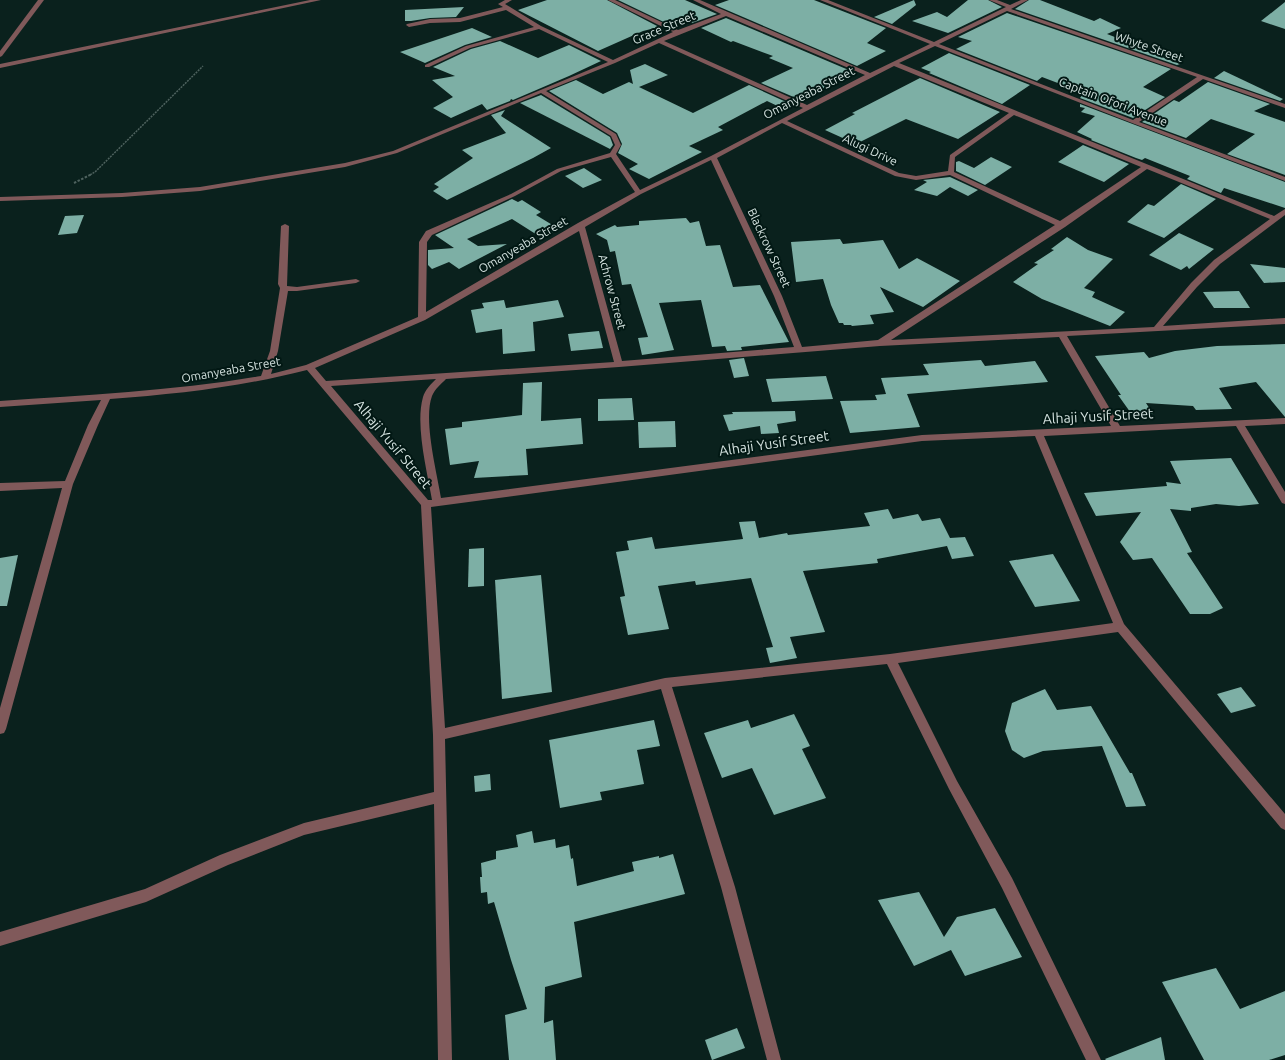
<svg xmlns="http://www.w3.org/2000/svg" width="1285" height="1060" font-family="Ubuntu,sans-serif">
<rect width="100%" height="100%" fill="#0a211d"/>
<!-- building -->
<g fill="#7dafa5">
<path d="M547 0H607L659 27 643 31 598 51 518 10Z"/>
<path d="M618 0H685L717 14 692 23 682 19 668 24Z"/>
<path d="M729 0H814L886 28 867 43 886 51 857 66 715 5Z"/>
<path d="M914 0 916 5 892 24 874 17Z"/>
<path d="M968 0H988L1002 7 948 33 912 21 937 12 947 17Z"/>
<path d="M1029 0H1040L1094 21 1100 18 1121 28 1107 34 1120 39 1117 40 1180 64 1177 65 1015 9Z"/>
<path d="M1285 2V29L1261 21Z"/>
<path d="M464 7 456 17 430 18 411 21H405V10Z"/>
<path d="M1007 13 1171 69 1143 87 1165 97 1133 118 1080 98 1084 93 1042 77 1037 81 956 49 972 41 958 37Z"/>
<path d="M726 18 851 71 803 101 761 83 793 68 769 58 773 56 733 41 731 42 701 28Z"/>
<path d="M472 28 492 37 465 45 425 63 400 52Z"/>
<path d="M500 41 538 58 569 45 601 61 569 76 513 100 511 99 510 101 487 110 482 104 451 118 433 108 453 97 432 80 455 76 433 67 471 49Z"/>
<path d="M949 53 1030 85 1002 104 929 73 931 72 921 68Z"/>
<path d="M645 64 668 75 639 87 693 113 749 85 795 106 786 110 767 101 718 127 723 130 689 146 702 152 649 179 629 169 638 164 618 153 622 144 617 133 549 91 576 80 603 94 629 82 633 84 630 70Z"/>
<path d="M1224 71 1283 99 1280 101 1214 78Z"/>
<path d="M920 78 1000 112 958 139 906 119 856 144 825 130 855 114 852 113Z"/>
<path d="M1208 82 1270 104 1254 111 1285 122V175L1227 154 1255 134 1211 119 1186 138 1142 122 1174 100 1179 102Z"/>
<path d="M541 95 610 137 613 145 610 149 520 103Z"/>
<path d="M1080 104 1285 182V208L1224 188 1221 193 1187 179 1190 176 1145 158 1142 160 1136 158 1091 140 1092 139 1077 132 1095 116 1081 112 1085 108 1080 107Z"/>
<path d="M505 110 501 116 551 148 533 158 447 200 433 191 439 187 434 184 473 158 462 150 506 133 491 115Z"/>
<path d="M1083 145 1129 164 1104 182 1058 162Z"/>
<path d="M991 157 1012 167 985 185 956 171V162L959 161 974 168Z"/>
<path d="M584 168 602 180 583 188 565 176Z"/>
<path d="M950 177 978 190 968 196 950 187 937 196 914 190 927 182 923 180Z"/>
<path d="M1181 184 1216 199 1164 238 1127 222 1148 204 1154 206Z"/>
<path d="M512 199 518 202 522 200 541 212 536 215 559 229 542 238 512 219 467 239 478 246 507 244 459 269 449 262 432 269 428 265V250L454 248 435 235Z"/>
<path d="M84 215 77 233 58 235 65 216Z"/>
<path d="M686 218 690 223 699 221 706 246 720 245 733 287 760 285 789 342 741 347 742 350 727 351 725 346 712 347 701 300 659 303 674 350 642 355 638 338 648 337 631 284 622 285 615 251 610 252 607 240 596 234 615 225 617 227 639 225V221Z"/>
<path d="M1179 233 1214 249 1189 269 1187 266 1181 270 1149 255Z"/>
<path d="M1067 237 1088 250 1113 259 1084 288 1095 292 1092 297 1125 312 1110 326 1042 299 1013 282 1038 264 1034 263 1054 250 1051 249Z"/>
<path d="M840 239 843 244 883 240 899 269 917 258 960 281 923 307 880 287 894 312 870 315 874 324 852 326 851 325H844L843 323H839L831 305 823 279 796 282 791 242Z"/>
<path d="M1250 264 1285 268V282L1264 283Z"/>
<path d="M1239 291 1250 308H1214L1203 292Z"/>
<path d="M504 300 506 308 558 300 564 317 533 322 535 351 503 354 502 329 476 333 471 310 484 308 482 303Z"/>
<path d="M599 331 603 348 571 351 568 334Z"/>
<path d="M1285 344V417L1256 382 1219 388 1232 409 1196 410 1193 406 1146 403 1153 414 1133 416 1118 395H1121L1095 356 1144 352 1149 358 1175 351 1217 346Z"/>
<path d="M744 358 749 376 734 378 729 360Z"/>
<path d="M981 360 985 366 1035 361 1048 382 907 394 920 427 850 433 840 401 877 400 875 395 886 394 881 378 929 375 923 364Z"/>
<path d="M826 376 833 399 772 402 766 379Z"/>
<path d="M542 382 541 421 581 418 583 444 526 449 528 475 474 478 479 461 450 465 445 429 462 427V422L522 415 523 383Z"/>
<path d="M632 398 634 420 598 421V399Z"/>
<path d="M795 411 796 421 777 424 779 433 761 434 760 426 729 431 723 415 733 414 732 412Z"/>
<path d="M675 421 676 447 639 448 638 422Z"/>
<path d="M1231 458 1259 504 1239 506 1216 504 1191 508V511L1170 509 1192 552 1187 553 1223 608 1210 614H1190L1152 558 1133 560 1120 542 1141 512 1096 516 1084 493 1167 486 1166 482 1181 484 1170 461Z"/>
<path d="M888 509 893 519 918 514 922 521 940 518 950 538 965 537 974 556 952 559 947 546 877 559 878 563 803 571 825 632 790 637 797 658 770 663 766 648 773 647 751 578 696 585 695 581 658 586 669 629 628 635 620 597 625 596 616 552 629 550 627 541 652 537 655 549 743 539 739 522 755 521 759 538 787 533 788 535 870 526 864 513Z"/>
<path d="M484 548V586L468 587 469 549Z"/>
<path d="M1053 554 1080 601 1035 607 1009 561Z"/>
<path d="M18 555 7 606H0V558Z"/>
<path d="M541 575 552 692 502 699 495 580Z"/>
<path d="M1241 687 1256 706 1231 713 1217 694Z"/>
<path d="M1045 689 1057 710 1091 706 1130 773H1132L1146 806 1126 807 1102 746 1043 751 1024 758 1012 750 1005 731 1012 703Z"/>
<path d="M794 714 810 746 802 749 826 798 774 815 752 768 722 778 704 733 748 720 751 728Z"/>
<path d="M654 720 660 746 637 750 644 784 600 792 602 800 560 808 549 740Z"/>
<path d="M490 774 491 790 475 792 474 776Z"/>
<path d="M532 831 534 843 555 839 556 848 569 845 571 859 573 858 577 886 634 871 632 862 659 856V858L673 854 685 894 574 922 582 977 545 987 544 1023 553 1020 556 1060H509L505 1015 527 1009 511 960 494 902 488 904 487 892 481 893 480 877H482L481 863 496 859V851L518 847 516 835Z"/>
<path d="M919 892 944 937 957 917 995 908 1022 957 965 976 951 950 914 966 878 900Z"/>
<path d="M1216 968 1240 1009 1285 991V1055L1269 1060H1204L1162 982Z"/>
<path d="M737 1028 745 1048 712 1060 705 1040Z"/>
<path d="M1161 1037 1165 1060H1106L1105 1059Z"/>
</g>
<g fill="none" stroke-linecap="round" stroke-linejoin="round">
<!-- path-far1 -->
<path stroke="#4e625e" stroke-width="1.5" stroke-dasharray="2 1" stroke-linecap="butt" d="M90 175 95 172 203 66"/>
<!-- path -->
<path stroke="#4e625e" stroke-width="2" stroke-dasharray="2.5 1.5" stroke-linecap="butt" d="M74 183 92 174"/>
<!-- minor -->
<g fill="#80595a" fill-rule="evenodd">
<path d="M38 0H44L2 56 0 57V51Z"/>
<path d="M310 0H321L0 68V64Z"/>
<path d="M505 0H512L505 4 541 26 613 60 673 32 608 0H615L678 30 721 14 693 0H700L870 73 930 44 820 0H828L934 42 1006 7 989 0H997L1010 5 1021 0H1028L1011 9 1285 104V108L1203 79 1139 122 1285 177V181L1132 123 935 46 899 63 1274 216 1285 209V215L1220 264 1197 287 1163 326 1285 318V324L1067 336 1120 426 1285 418V424L1245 426 1285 492V504L1282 503 1236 426 1044 436 1124 624 1285 814V830L1281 828 1118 632 898 663 957 781 1012 878 1101 1060H1086L1002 888 949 789 887 664 672 687 735 887 781 1060H767L721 887 661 689 445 739 452 1060H438L434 804 304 835 228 865 146 902 0 946V932L145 889 220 855 304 823 434 792 433 735 421 505 307 370C240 387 179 394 110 399L98 425 73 484 6 729 4 733 0 734V708L62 488 0 491V483L65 481 88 425 101 400 0 407V401C87 395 175 391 261 376L270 351 280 288 278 284 281 226 285 224 289 226 287 286 297 287 356 279 360 281 356 283 297 291H288L278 351 271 374 306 365 418 317 419 242 426 231 511 194 557 169 610 153 615 145 611 136 541 93 397 153 345 167 200 191 122 197 0 201V197L122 193 200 187 345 163 393 151 608 62 539 29 470 48 429 67H425V65L466 46 534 27 506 10 460 22 430 23 409 27 406 25 407 24 430 19 460 18 503 7 498 4ZM1007 11 1197 77 1133 120 939 44ZM726 16 865 75 807 105 664 41ZM659 43 803 108 711 156 640 190 616 154 621 145 616 134 546 91 615 63ZM894 66 1009 113 950 155 948 171 916 176 899 173 787 121ZM1014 115 1141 167 1060 221 954 172 955 157ZM782 123 895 176 916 180 950 175 1055 225 878 340 802 347 782 296 717 158ZM611 157 635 192 578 223 426 312 427 242 432 235 515 196 561 171ZM711 160 774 296 794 347 622 361 585 227 641 194ZM1147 169 1270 219 1214 260 1191 283 1154 327 891 340 1065 227ZM579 231 614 362 326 381 315 368 425 320ZM1059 337 1111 426 922 435 441 498C437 473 423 420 432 396 435 389 441 384 446 379L619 367 880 346ZM436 379C431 384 425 390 423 397 415 425 427 471 432 500H428L331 386ZM1035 436 1113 623 890 654 665 678 445 728 431 507 922 441Z"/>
</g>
</g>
<g text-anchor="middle" stroke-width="4" stroke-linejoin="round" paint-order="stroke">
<!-- far-street labels -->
<g font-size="12" fill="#d4e2df" stroke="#021814">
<text transform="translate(664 28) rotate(-23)" y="4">Grace Street</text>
<text transform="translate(1149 47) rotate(19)" y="4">Whyte Street</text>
<text transform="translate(809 93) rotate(-27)" y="4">Omanyeaba Street</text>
<text transform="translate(1113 102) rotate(21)" y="4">Captain Ofori Avenue</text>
<text transform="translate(870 150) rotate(25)" y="4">Alugi Drive</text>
<text transform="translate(523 245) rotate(-30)" y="4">Omanyeaba Street</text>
<text transform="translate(769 248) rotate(65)" y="4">Blackrow Street</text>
<text transform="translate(612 292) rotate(75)" y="4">Achrow Street</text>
<text transform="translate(231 370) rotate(-10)" y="4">Omanyeaba Street</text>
</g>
<!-- street labels -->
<g font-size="14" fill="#d4e2df" stroke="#021814">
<text transform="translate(1098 416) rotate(-3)" y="5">Alhaji Yusif Street</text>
<text transform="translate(774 443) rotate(-8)" y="5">Alhaji Yusif Street</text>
<text transform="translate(393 444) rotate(50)" y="5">Alhaji Yusif Street</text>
</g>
</g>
</svg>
